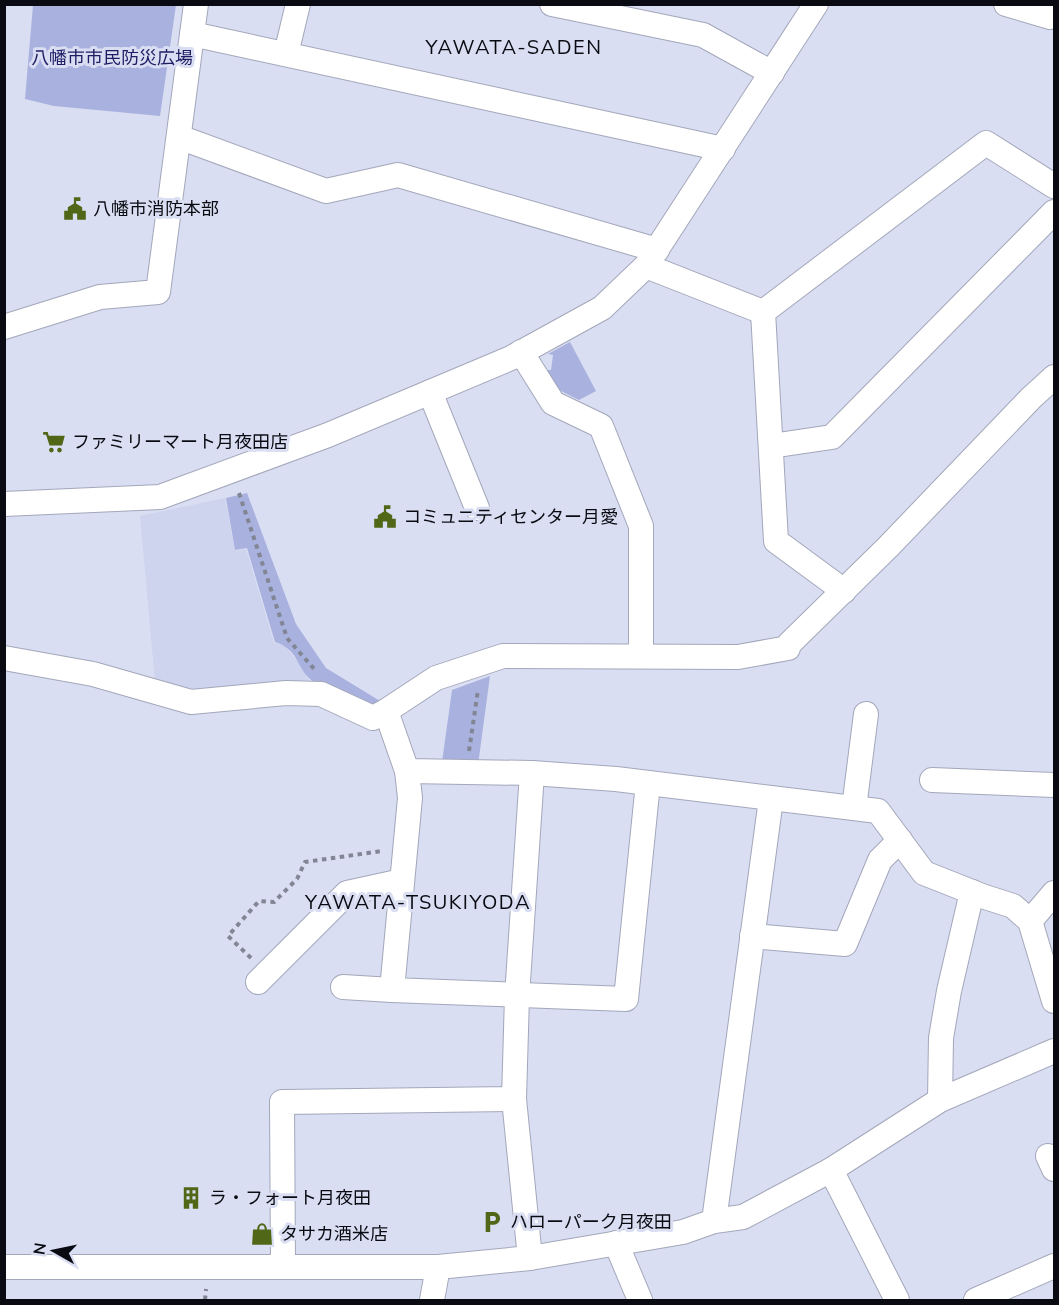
<svg xmlns="http://www.w3.org/2000/svg" width="1059" height="1305" font-family="'Nunito Sans','Noto Sans JP',sans-serif">
<rect width="100%" height="100%" fill="#dadef2"/>
<!-- built -->
<path fill="#ced3ee" d="M225 498 235 551 246 549 274 643 285 646 298 662 309 680 208 691 155 682 140 516Z"/>
<!-- park -->
<g fill="#a9b1df">
<path d="M33 5H176L160 116 54 106 25 99Z"/>
<path d="M570 342 596 391 579 400 557 389 545 370H551L553 355 548 354Z"/>
<path d="M247 493 296 624 326 668 385 704 376 708C364 703 317 686 310 679 295 665 299 650 275 642L247 548 235 550 226 498Z"/>
<path d="M490 676 478 765 442 762 452 690Z"/>
</g>
<g fill="none" stroke-linecap="round" stroke-linejoin="round">
<!-- minor casing -->
<g stroke="#a3a7ba" stroke-width="26">
<g id="minor">
<path d="M552 4 703 35 772 73"/>
<path d="M1006 4 1050 17 1054 8"/>
<path d="M192 34 723 149"/>
<path d="M286 54 298 4"/>
<path d="M179 137 326 191 398 175 657 250"/>
<path d="M646 266 763 312"/>
<path d="M763 312 986 143 1054 186"/>
<path d="M763 312 776 541 844 591"/>
<path d="M4 327 100 297 158 292 196 4"/>
<path d="M521 352 553 403 601 426 641 526V656"/>
<path d="M1054 377 1031 398 888 547 789 644 788 648 738 657 503 656 436 678 386 711 407 771 532 773 616 779 878 811 924 873 982 896 1013 906 1030 921 1054 1001"/>
<path d="M430 392 477 508"/>
<path d="M771 446 832 437 1054 212"/>
<path d="M4 504 160 497 328 435 511 358 602 308 646 266 816 4"/>
<path d="M4 658 93 674 191 702 286 693 321 694 373 718 386 711"/>
<path d="M407 771 410 798 392 990 626 999 648 783"/>
<path d="M932 780 1054 785"/>
<path d="M854 808 866 714"/>
<path d="M1030 921 1054 893"/>
<path d="M752 936 845 944 880 860 900 840"/>
<path d="M258 982 347 893 402 881"/>
<path d="M343 987 392 990"/>
<path d="M514 1099 530 1258"/>
<path d="M940 1100 941 1038 949 991 972 892"/>
<path d="M1048 1156 1054 1169"/>
<path d="M831 1170 897 1300"/>
<path d="M714 1221 771 799"/>
<path d="M616 1243 640 1300"/>
<path d="M4 1267H438L530 1258 683 1232 714 1221 743 1217 831 1170 940 1100 1054 1051"/>
<path d="M283 1267 282 1102 514 1099 517 996 532 773"/>
<path d="M432 1300 438 1267"/>
<path d="M976 1300 1054 1266"/>
</g>
</g>
<!-- path -->
<g stroke="#828593" stroke-width="4" stroke-dasharray="4.5 4.5" stroke-linecap="butt">
<path d="M239 493 287 638 315 670"/>
<path d="M469 751 478 690"/>
<path d="M251 958 228 936 259 901 274 902 297 879 305 862 382 851"/>
<path d="M205 1300 206 1289"/>
</g>
<!-- minor -->
<use href="#minor" stroke="#fff" stroke-width="24"/>
</g>
<!-- icons -->
<defs>
<g id="civic-bare" transform="scale(1.8)"><path d="M-.6-6.5H3V-4.5H.6V-3L4-1V1h2V6H-6V1h2V-1L-.6-3ZM-1.2 2.5V6h2.4V2.5Z" fill="#4f6716" stroke="#dadef2" stroke-width="2.5" paint-order="stroke"/></g>
<g id="supermarket-bare" transform="scale(1.8)"><path d="M-6-5.5h2.5l.6 2H6L4.5 2H-2.5L-4.4-4H-6ZM-1.5 3.2a1.3 1.3 0 1 0 .1 0ZM3 3.2a1.3 1.3 0 1 0 .1 0Z" fill="#4f6716" stroke="#dadef2" stroke-width="2.5" paint-order="stroke"/></g>
<g id="building-bare" transform="scale(1.8)"><path d="M-4-6H4V6H1V3H-1V6H-4ZM-2.5-4.3h1.7v1.8h-1.7ZM.8-4.3h1.7v1.8H.8ZM-2.5-1h1.7V.8h-1.7ZM.8-1h1.7V.8H.8Z" fill="#4f6716" stroke="#dadef2" stroke-width="2.5" paint-order="stroke"/></g>
<g id="parking-bare" transform="scale(1.8)"><path d="M-3.5-5.5H1a3.5 3.5 0 0 1 0 7H-1V5.5H-3.5ZM-1-3.4V-.6H.8a1.4 1.4 0 0 0 0-2.8Z" fill="#4f6716" stroke="#dadef2" stroke-width="2.5" paint-order="stroke"/></g>
<g id="shop-bare" transform="scale(1.8)"><path d="M-5-2.5h2.3a2.7 3.5 0 0 1 5.4 0H5L5.5 6h-11ZM-1.5-2.5h3a1.5 2.3 0 0 0-3 0Z" fill="#4f6716" stroke="#dadef2" stroke-width="2.5" paint-order="stroke"/></g>
</defs>
<g fill-rule="evenodd">
<use href="#civic-bare" x="75" y="209"/>
<use href="#supermarket-bare" x="54" y="442"/>
<use href="#civic-bare" x="385" y="517"/>
<use href="#building-bare" x="191" y="1198"/>
<use href="#parking-bare" x="492" y="1222"/>
<use href="#shop-bare" x="262" y="1234"/>
</g>
<g text-anchor="middle" stroke-width="6" stroke-linejoin="round" paint-order="stroke">
<!-- park labels -->
<g font-size="18" fill="#1e1c63" stroke="#dadef2">
<text x="112" y="64">八幡市市民防災広場</text>
</g>
<!-- poi labels -->
<g font-size="18" fill="#0a0b12" stroke="#dadef2" text-anchor="start">
<text x="93" y="215">八幡市消防本部</text>
<text x="72" y="448">ファミリーマート月夜田店</text>
<text x="403" y="523">コミュニティセンター月愛</text>
<text x="209" y="1204">ラ・フォート月夜田</text>
<text x="510" y="1228">ハローパーク月夜田</text>
<text x="280" y="1240">タサカ酒米店</text>
</g>
<!-- neighbourhood labels -->
<g font-size="20" letter-spacing="1.5" fill="#0a0b12" stroke="#dadef2">
<text x="514" y="54">YAWATA-SADEN</text>
<text x="418" y="909">YAWATA-TSUKIYODA</text>
</g>
</g>
<!-- border -->
<rect width="1059" height="1305" fill="none" stroke="#0a0b12" stroke-width="12"/>
<!-- north arrow -->
<g transform="translate(54 1251) rotate(279)" stroke="#dadef2" stroke-width="4.5" paint-order="stroke">
<path d="M0-4.5L10 22L0 15L-10 22Z" fill="#0a0b12"/>
<text y="-9" font-size="16" font-weight="bold" text-anchor="middle" fill="#0a0b12">N</text>
</g>
</svg>
